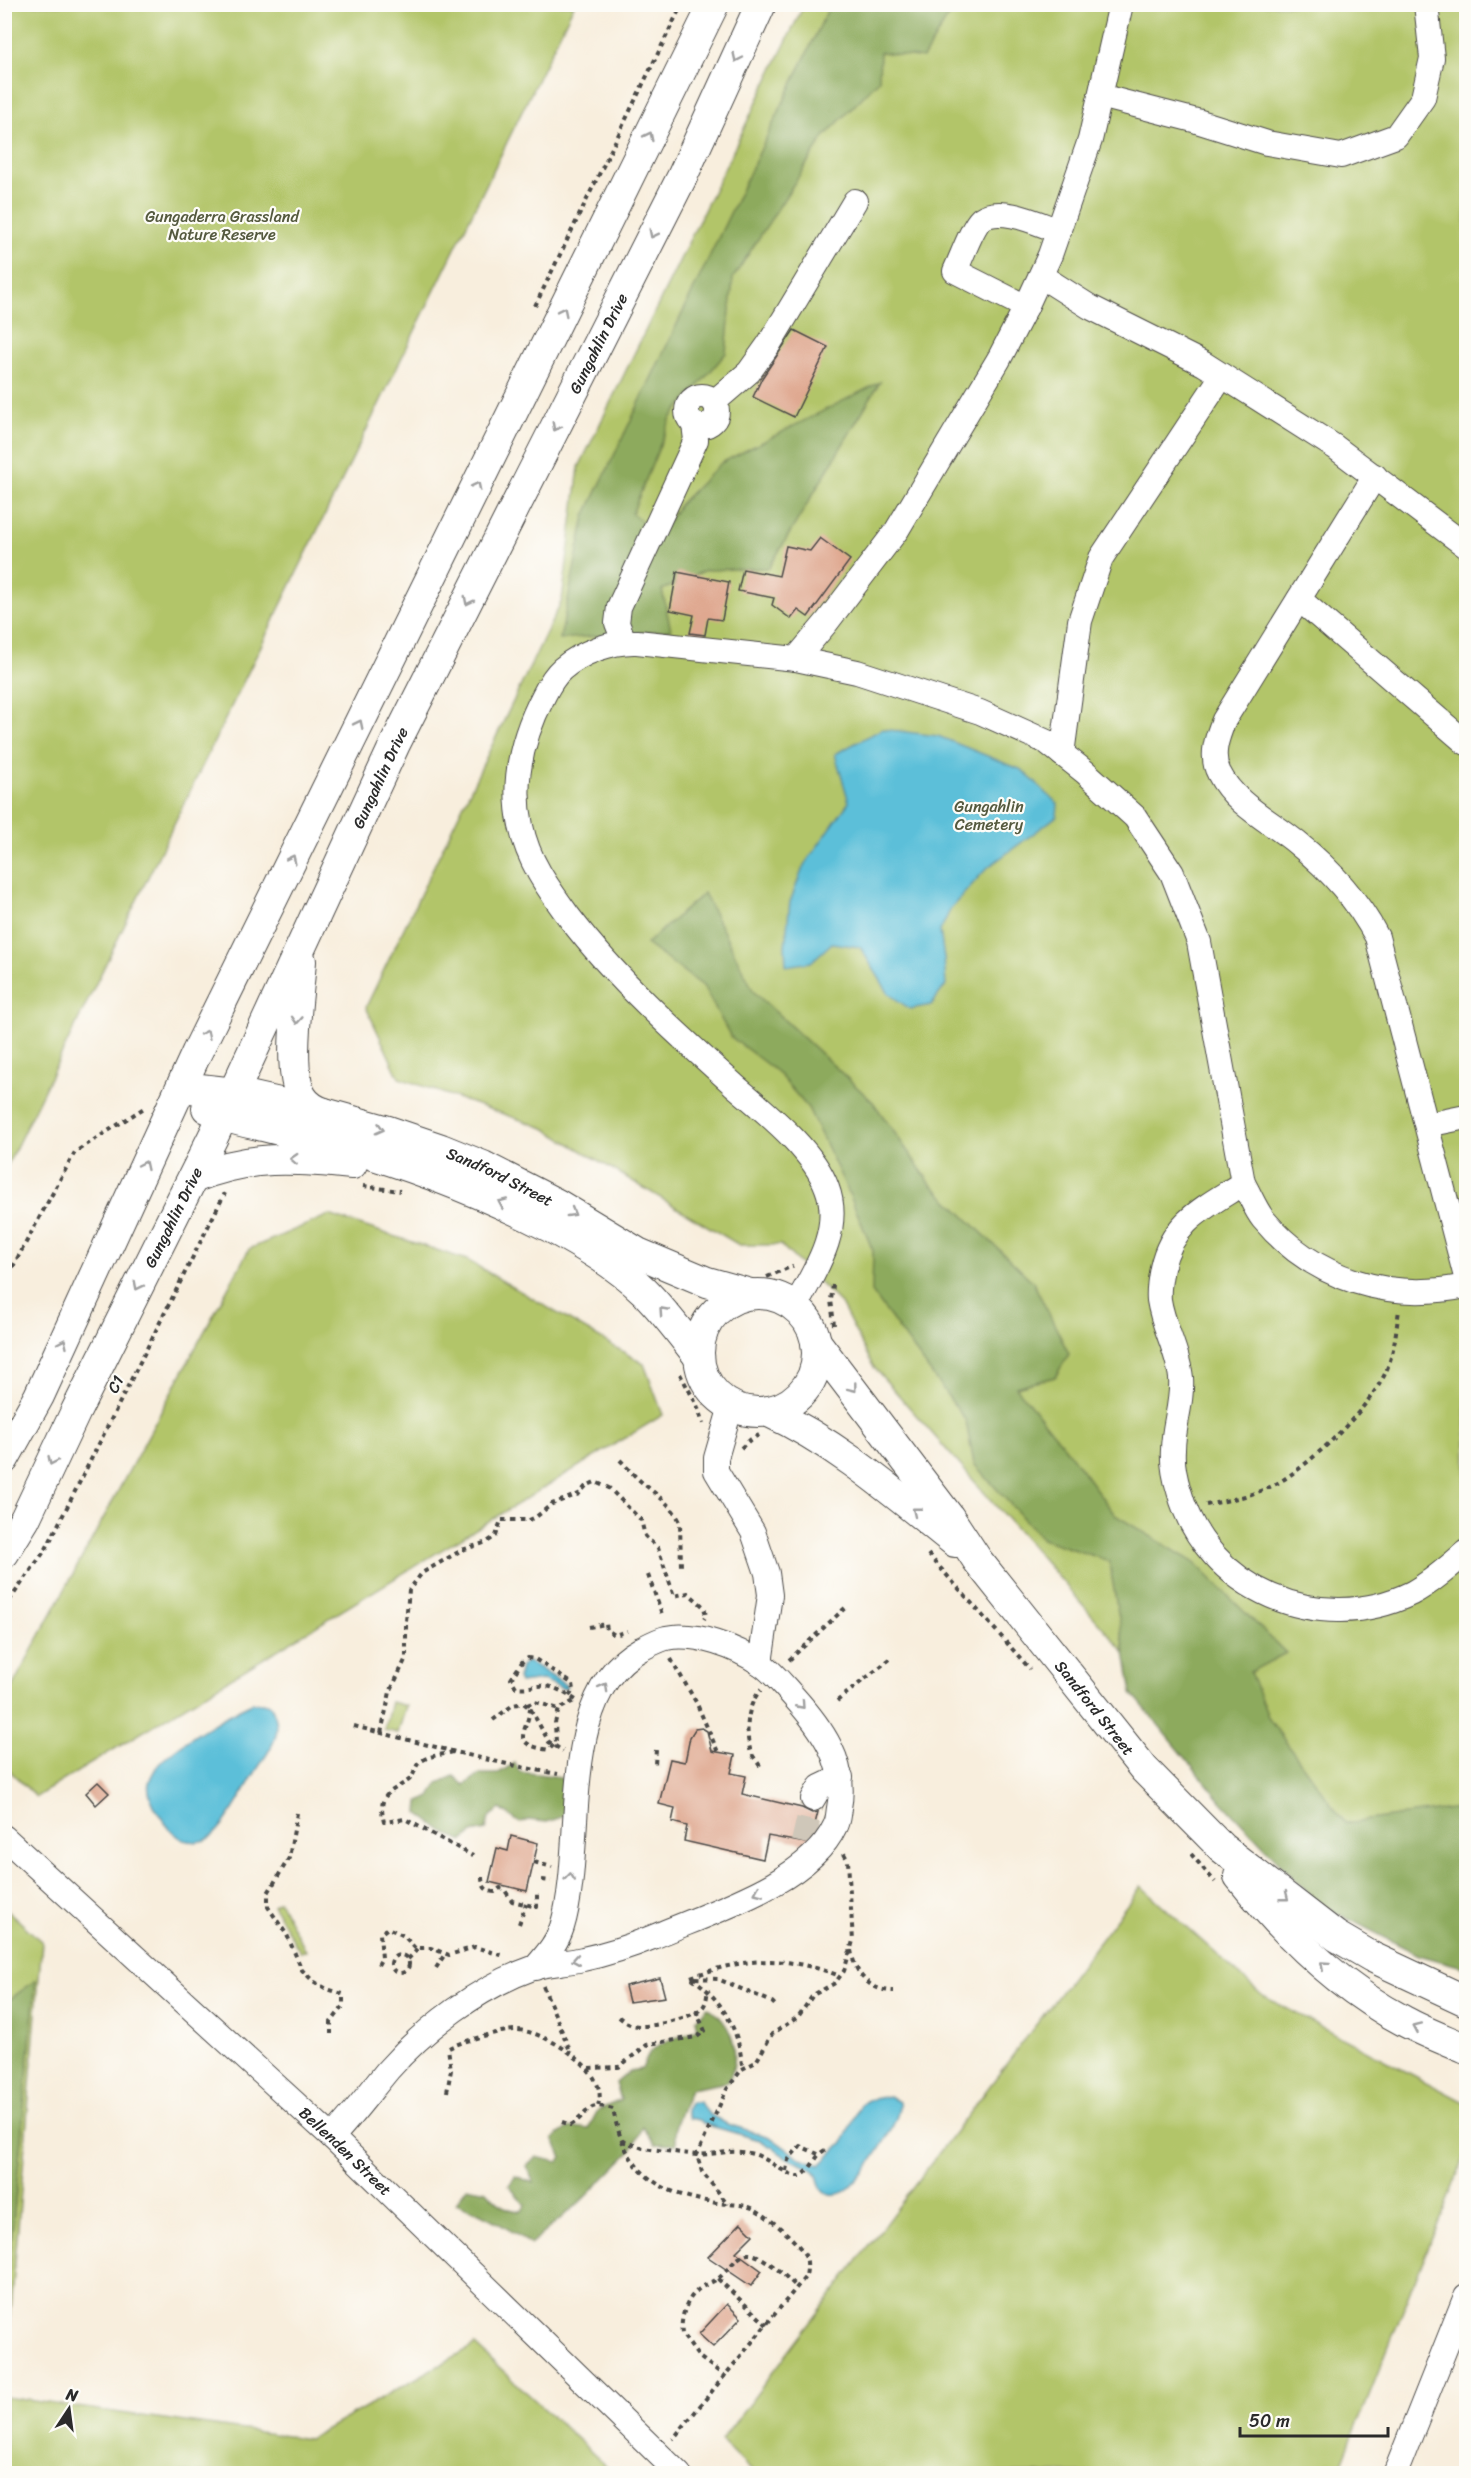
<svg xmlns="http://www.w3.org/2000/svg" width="1471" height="2478" font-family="Sriracha,sans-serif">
<rect width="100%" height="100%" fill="#fdfcf7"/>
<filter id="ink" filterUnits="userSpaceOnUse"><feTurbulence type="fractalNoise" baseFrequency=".0167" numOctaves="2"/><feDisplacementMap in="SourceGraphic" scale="12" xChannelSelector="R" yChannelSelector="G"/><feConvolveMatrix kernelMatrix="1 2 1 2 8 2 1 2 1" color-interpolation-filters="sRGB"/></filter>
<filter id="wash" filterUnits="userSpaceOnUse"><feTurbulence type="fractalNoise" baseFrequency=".008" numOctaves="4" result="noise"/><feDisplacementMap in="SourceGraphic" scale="24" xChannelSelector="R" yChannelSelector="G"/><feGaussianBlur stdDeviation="1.35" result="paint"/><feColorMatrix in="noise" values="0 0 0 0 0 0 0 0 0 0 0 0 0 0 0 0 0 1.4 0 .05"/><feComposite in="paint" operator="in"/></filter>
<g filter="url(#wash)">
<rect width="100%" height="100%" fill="#f8eedd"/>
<!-- green -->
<g fill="#b2c569" stroke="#6e784a" stroke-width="1.5">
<path d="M4 5H574L5 1170H4Z"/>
<path d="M804 5H1466V1941L1206 1745 873 1366 841 1304 781 1245H739L544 1128 399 1078 366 1007 562 600 579 467Z"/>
<path d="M329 1215 467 1260 644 1364 663 1415 36 1797 5 1766V1700L249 1249Z"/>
<path d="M391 1702 406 1706 398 1733 384 1730Z"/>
<path d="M1141 1886 1263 1996 1466 2103V2153L1338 2473H754L721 2441Z"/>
<path d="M279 1901 306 1951 300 1952 273 1905Z"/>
<path d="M5 1908 42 1942 5 2381V2281L9 2265 35 1981 5 2003Z"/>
<path d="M475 2345 614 2473H5V2397L309 2439Z"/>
</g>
<!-- forest -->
<g fill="#8daa5d" stroke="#5c6a44" stroke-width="1.5">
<path d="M830 5H949L948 17 923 58 880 52 879 80 824 137 733 278 726 353 671 418 632 514 660 534 679 505 721 463 880 382 769 568 706 570 662 590 671 630 560 639 585 516Z"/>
<path d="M704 893 754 992 873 1102 930 1183 1033 1282 1069 1354 1055 1377 1016 1387 1068 1451 1115 1515 1195 1563 1286 1653 1250 1672 1269 1719 1345 1823 1466 1807V1968L1419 1955 1317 1903 1222 1802 1132 1693 1109 1561 1042 1539 974 1464 966 1421 872 1292 873 1251 848 1191 808 1108 777 1072 731 1037 703 986 646 944Z"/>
<path d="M515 1763 520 1772 554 1776 570 1782 565 1795 570 1807 565 1816 547 1822 528 1820 520 1823 500 1809 489 1818 486 1830 472 1833 463 1841 445 1833 418 1813 419 1802 430 1797 438 1783 454 1776 464 1785 480 1774H497Z"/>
<path d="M36 1980 9 2265 5 2281V2003Z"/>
<path d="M708 2007C733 2024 742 2054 728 2082L690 2089 676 2124V2145L655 2144 643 2127 631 2151 580 2202 530 2244C507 2227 483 2213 456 2203L467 2187 487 2191C497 2203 506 2211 522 2211L525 2205 509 2186 515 2176 534 2183 526 2166 536 2157 558 2162 562 2157 553 2139C564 2129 572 2125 588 2129L598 2110 621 2100 616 2083 630 2071 642 2069C654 2034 674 2044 698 2028L696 2020Z"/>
</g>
<!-- water -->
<g fill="#5bbfd9" stroke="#437582" stroke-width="1.5">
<path d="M882 729 938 736 1022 770 1058 804 1057 816 987 868 951 908 940 931 944 958 946 985 931 1005 910 1009 889 994 860 947 832 943 811 962 786 966 785 946 790 902 804 865 849 802 835 754Z"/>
<path d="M526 1662 531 1663 567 1686 564 1689 543 1680 520 1683 518 1679 521 1666Z"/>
<path d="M252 1703H263L270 1705C286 1732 271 1748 256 1771 246 1787 224 1830 209 1838 202 1843 186 1843 179 1837 167 1829 145 1798 149 1783 151 1775 157 1765 163 1760 183 1741 226 1715 252 1703Z"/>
<path d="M889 2096 899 2102C902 2121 863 2177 848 2189 844 2193 836 2195 831 2194 815 2191 822 2177 813 2170 809 2167 804 2166 800 2164 790 2160 780 2154 772 2147H768L760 2140 704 2124 700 2120 689 2118 686 2110 691 2102H699L709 2114 727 2124 770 2137 798 2157 820 2165 843 2142 861 2104 868 2100Z"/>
</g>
<g id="blocks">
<!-- building -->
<g fill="#dfa890">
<path d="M794 330 828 347 794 417 753 397 762 378Z"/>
<path d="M820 538 850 560 808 617 798 610 791 619 772 605 774 598 738 591 743 569 779 576 786 546 810 551Z"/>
<path d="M677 572 729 582 722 620 708 618 705 635 690 633 694 615 670 610Z"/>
<path d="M702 1728 707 1731 712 1751 735 1755 731 1773 746 1776 742 1794 802 1808 812 1813 818 1812 812 1836 805 1843 768 1836 763 1859 684 1841 687 1826 672 1822 675 1808 659 1804 670 1759 685 1762 690 1737 695 1729Z"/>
<path d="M98 1782 109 1793 96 1805 86 1793Z"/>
<path d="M511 1836 538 1843 527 1891 489 1882 497 1848 508 1851Z"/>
<path d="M660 1978 665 1997 629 2002 625 1986Z"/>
<path d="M741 2223 753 2235 736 2252 762 2271 751 2286 708 2257Z"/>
<path d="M727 2304 741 2318 713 2347 699 2334Z"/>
</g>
</g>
</g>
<g filter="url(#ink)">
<use href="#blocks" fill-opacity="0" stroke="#4a4846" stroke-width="1.5"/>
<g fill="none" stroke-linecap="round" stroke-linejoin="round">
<!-- minor-tunnel -->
<path stroke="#cfc7b9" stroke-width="24" stroke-dasharray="24 12" stroke-linecap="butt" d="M803 1843 813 1799"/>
<!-- minor casing -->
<g stroke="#4a4846" stroke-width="26">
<g id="minor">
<path d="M1100 96 1197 121 1267 143 1341 156 1396 136 1423 98 1432 58 1426 4"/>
<path d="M1041 276 1090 307 1204 364 1335 447 1466 546"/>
<path d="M1026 307 955 271C961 259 972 227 981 219 1000 205 1039 224 1059 231"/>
<circle cx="702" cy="411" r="15"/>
<path d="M714 402 749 372 769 344 855 201"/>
<path d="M1375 476 1224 720C1217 737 1210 756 1219 773 1234 804 1272 822 1297 843 1331 870 1357 899 1377 937L1466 1277"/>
<path d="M1299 599 1466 743"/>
<path d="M624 641 617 623 619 607 696 440 694 424"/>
<path d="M796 659 857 672 980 712 1047 742 1085 772 1135 817 1172 873 1199 942 1243 1183C1250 1195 1255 1209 1263 1219 1314 1280 1390 1302 1466 1286"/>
<path d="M1062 754 1080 621 1101 558 1222 376"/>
<path d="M1427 1125 1466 1117"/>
<path d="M1243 1183C1206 1207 1172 1221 1162 1268 1160 1278 1158 1290 1159 1300 1163 1327 1178 1350 1181 1378 1183 1403 1173 1426 1173 1450 1172 1463 1175 1478 1179 1491 1206 1590 1320 1638 1412 1593 1431 1583 1450 1566 1466 1552"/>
<path d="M795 1307C814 1272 843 1230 827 1188 813 1149 765 1112 734 1085 675 1032 617 980 569 917 548 888 528 861 521 826 511 780 523 735 544 695 549 685 554 676 562 669 582 652 612 641 637 642L796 659 827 622 897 530 999 359 1026 307 1050 255 1090 140 1121 4"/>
<path d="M731 1406 716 1458V1471L753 1532 767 1573 770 1595 760 1663"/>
<path d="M813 1799 820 1787 841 1777"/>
<path id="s1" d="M4 1837 332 2137 679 2474"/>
<path d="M332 2137C352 2116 369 2093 388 2070 426 2027 479 1987 533 1968 549 1963 567 1963 583 1959 607 1954 631 1946 653 1937 708 1913 809 1883 835 1826 838 1821 838 1814 839 1808 848 1763 821 1727 793 1696 783 1685 773 1672 761 1664 736 1647 696 1632 666 1638 658 1640 649 1645 641 1649 555 1695 587 1847 562 1927 557 1943 546 1955 535 1968"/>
<path d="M1395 2474 1466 2296"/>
</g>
</g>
<!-- major casing -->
<g stroke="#4a4846" stroke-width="32">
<g id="major">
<path d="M301 961C299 993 286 1071 302 1097 307 1105 315 1110 324 1113"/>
<path id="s2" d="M182 1087 235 1093 324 1113 388 1131 441 1149 483 1166 557 1204 638 1253 707 1282 750 1294"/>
<path d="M207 1108C225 1118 244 1122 263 1126 291 1133 319 1140 347 1147 418 1167 485 1194 550 1227 583 1245 616 1264 644 1291 664 1311 681 1334 699 1357"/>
<path d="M193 1178C249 1155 293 1158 352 1164"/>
<circle cx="758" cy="1353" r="59"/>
<path id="s3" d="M816 1342 949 1517 978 1561 1144 1769 1222 1848 1336 1936 1372 1957 1466 2001"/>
<path d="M769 1412C838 1444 896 1495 955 1542"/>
<path d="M4 1459 39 1396 197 1052 714 4"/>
<path id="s4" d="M4 1553 25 1519 76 1411 213 1137 395 744 682 177 761 4"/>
<path d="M1239 1876C1284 1933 1339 1987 1404 2021 1424 2032 1446 2040 1466 2049"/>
</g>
</g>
<!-- path -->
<g stroke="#4a4846" stroke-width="4" stroke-dasharray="4.5 4.5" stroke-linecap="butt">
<path d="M535 306 682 4"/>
<path d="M363 1186 400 1191"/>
<path d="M767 1277 793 1266"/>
<path d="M4 1283 75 1152 144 1108"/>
<path d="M833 1285 831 1300 834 1325"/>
<path d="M680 1374 697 1405 703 1424"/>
<path d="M741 1448 751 1439 761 1434"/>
<path d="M620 1460C628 1468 635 1477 644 1484 658 1496 672 1505 680 1522L681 1568"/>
<path d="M1206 1505C1230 1500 1255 1495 1276 1484 1311 1465 1373 1405 1387 1369 1395 1349 1396 1330 1399 1310"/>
<path d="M928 1554 1030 1669"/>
<path d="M648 1575 663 1617"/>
<path d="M4 1608 46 1549 225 1193"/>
<path d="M589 1627 606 1624 607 1630 615 1635 627 1631"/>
<path d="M671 1659 696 1702 718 1752"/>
<path d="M789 1660 845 1608"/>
<path d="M569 1696 574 1690 573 1684 535 1659 528 1658 522 1662 511 1679 516 1687C526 1689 535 1685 545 1686 556 1687 566 1694 576 1700"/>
<path d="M837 1701 890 1659"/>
<path d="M527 1705 535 1702 559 1709"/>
<path d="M530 1708C528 1733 507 1743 549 1750L556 1742 555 1723 559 1709 574 1701"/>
<path d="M493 1720 513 1705 523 1703 530 1708 549 1742 563 1751"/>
<path d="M354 1726C421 1743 489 1762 558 1774"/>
<path d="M381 1733 390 1692 406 1658V1621L409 1590 422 1573 462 1550 487 1542 496 1536 501 1520H529L536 1517 552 1504 579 1494 586 1486 595 1482 609 1488 641 1520 645 1536 658 1548 674 1596 688 1593 704 1607 706 1616 704 1619"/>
<path d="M656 1750 655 1764H659"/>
<path d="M453 1752C443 1755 426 1755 418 1764 414 1769 415 1775 409 1780 390 1793 377 1793 384 1822L405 1819 473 1856"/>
<path d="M760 1766C757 1761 751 1755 750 1749 745 1730 747 1704 761 1690"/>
<path d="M297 1813 289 1858 268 1893V1907L287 1935 302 1970 313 1981 327 1989 343 1994V2007L331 2022V2034"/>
<path d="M1191 1854 1215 1882"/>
<path d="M534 1862 552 1867"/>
<path d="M482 1877C482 1886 486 1892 495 1892L500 1888 504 1889 512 1901 537 1907V1891"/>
<path d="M542 1880 551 1881"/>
<path d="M519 1924 526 1904"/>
<path d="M851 1950C855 1974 869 1991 894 1991"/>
<circle cx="400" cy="1964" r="9"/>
<path d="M408 1959 418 1949"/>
<path d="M378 1965 382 1958 380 1934 388 1928 404 1936 415 1948H431L449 1955 475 1947 504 1956"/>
<path d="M436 1968 445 1954"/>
<path d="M691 1977C748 1957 784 1955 840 1976"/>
<path d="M692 1978C722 1999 741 2032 742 2069"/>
<path d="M695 1978 718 1979 772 2002 777 2007"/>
<path d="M543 1986 571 2053"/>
<path d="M619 2017C626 2023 632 2026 640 2026 653 2027 695 2017 703 2007 707 2002 707 1994 708 1989"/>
<path d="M449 2048C463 2041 501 2030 517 2030 545 2031 611 2071 598 2105"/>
<path d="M589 2068 619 2067 648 2044 697 2037 705 2031 696 2011"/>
<path d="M447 2092 451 2070 448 2048"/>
<path d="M562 2122 571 2125C592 2111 585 2101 613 2109 624 2168 653 2192 711 2202 725 2205 739 2203 752 2208 767 2215 799 2242 806 2257 808 2263 807 2270 806 2276L673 2439"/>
<path d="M622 2141 643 2148 697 2155 702 2172 728 2204"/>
<path d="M825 2150C814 2155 811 2174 799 2176 787 2177 767 2157 753 2154 736 2149 715 2154 697 2155L727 2089 742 2069 756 2062 772 2034 798 2017 813 1995 835 1983 844 1971 853 1941 848 1861 842 1850"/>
<path d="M786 2171 788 2160 800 2146 818 2154"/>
<path d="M718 2279 767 2325"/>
<path d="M726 2377 698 2356 682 2334C680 2318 686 2299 699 2289 706 2284 714 2282 720 2277 727 2271 737 2255 748 2254 762 2253 786 2277 797 2287"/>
<path d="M1462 2474 1466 2463"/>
</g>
<!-- minor -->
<use href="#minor" stroke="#fff" stroke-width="24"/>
<!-- major -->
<use href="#major" stroke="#fff" stroke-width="30"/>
</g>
<!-- one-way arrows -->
<defs><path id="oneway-chevron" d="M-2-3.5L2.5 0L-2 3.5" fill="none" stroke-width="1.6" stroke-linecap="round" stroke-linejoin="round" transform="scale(1.5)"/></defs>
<g stroke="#a0a0a0">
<use href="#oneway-chevron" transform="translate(737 58) rotate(115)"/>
<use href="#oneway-chevron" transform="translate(649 136) rotate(-64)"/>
<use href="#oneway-chevron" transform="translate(653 234) rotate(117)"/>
<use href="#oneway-chevron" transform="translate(563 311) rotate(-64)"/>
<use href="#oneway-chevron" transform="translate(556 427) rotate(117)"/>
<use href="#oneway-chevron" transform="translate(477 486) rotate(-64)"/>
<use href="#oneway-chevron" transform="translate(468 601) rotate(117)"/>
<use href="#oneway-chevron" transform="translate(359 724) rotate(-64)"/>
<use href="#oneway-chevron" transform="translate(292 859) rotate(-64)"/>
<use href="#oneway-chevron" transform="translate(297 1020) rotate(94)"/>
<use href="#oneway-chevron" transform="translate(206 1034) rotate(-64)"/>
<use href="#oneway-chevron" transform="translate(380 1129) rotate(15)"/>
<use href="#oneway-chevron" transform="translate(294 1159) rotate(-177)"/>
<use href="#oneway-chevron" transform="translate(144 1165) rotate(-65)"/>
<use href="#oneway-chevron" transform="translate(502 1203) rotate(-156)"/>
<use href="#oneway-chevron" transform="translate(572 1213) rotate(30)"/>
<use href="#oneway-chevron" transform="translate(138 1286) rotate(117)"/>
<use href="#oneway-chevron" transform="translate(663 1311) rotate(-132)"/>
<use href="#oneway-chevron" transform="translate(63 1343) rotate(-65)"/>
<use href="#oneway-chevron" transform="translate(853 1388) rotate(52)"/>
<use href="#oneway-chevron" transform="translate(52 1461) rotate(115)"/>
<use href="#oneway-chevron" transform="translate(916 1511) rotate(-141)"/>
<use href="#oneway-chevron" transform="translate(604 1687) rotate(-61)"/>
<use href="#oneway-chevron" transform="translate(801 1705) rotate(48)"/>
<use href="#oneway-chevron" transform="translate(570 1877) rotate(-84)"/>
<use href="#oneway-chevron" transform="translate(758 1892) rotate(157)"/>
<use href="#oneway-chevron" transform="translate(1285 1897) rotate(38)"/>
<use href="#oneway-chevron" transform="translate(576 1960) rotate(170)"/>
<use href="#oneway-chevron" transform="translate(1324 1965) rotate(-139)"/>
<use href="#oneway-chevron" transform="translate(1417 2027) rotate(-156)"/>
</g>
</g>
<g text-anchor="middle" stroke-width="4.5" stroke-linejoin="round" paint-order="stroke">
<!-- park labels -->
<g font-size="16" fill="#54593e" stroke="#fdfcf7">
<text x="222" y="222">Gungaderra Grassland<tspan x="222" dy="18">Nature Reserve</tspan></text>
<text x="989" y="812">Gungahlin<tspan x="989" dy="18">Cemetery</tspan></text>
</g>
<!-- street labels -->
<g font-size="16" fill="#2b2b2b" stroke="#fdfcf7">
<text dy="6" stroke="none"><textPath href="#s4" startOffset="1348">Gungahlin Drive</textPath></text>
<text dy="6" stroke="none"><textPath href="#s4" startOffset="862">Gungahlin Drive</textPath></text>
<text dy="6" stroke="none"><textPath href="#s2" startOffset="332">Sandford Street</textPath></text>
<text dy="6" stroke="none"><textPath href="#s4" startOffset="376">Gungahlin Drive</textPath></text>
<text transform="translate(115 1384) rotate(-63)" y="6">C1</text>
<text dy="6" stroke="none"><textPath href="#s3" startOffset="460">Sandford Street</textPath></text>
<text dy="6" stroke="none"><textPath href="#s1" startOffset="464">Bellenden Street</textPath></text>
</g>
</g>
<!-- margin -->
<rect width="1471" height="2478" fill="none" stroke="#fdfcf7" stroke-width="24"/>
<!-- north arrow -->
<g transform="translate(69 2409) rotate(13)" stroke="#fdfcf7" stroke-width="4.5" paint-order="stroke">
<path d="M0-4.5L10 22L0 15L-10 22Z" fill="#2b2b2b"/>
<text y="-9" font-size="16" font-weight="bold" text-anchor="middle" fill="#2b2b2b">N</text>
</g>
<!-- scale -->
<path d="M1240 2427v9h148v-9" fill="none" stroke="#2b2b2b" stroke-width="3"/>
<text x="1249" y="2427" font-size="18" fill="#2b2b2b" stroke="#fdfcf7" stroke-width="4.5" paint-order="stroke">50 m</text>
</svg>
